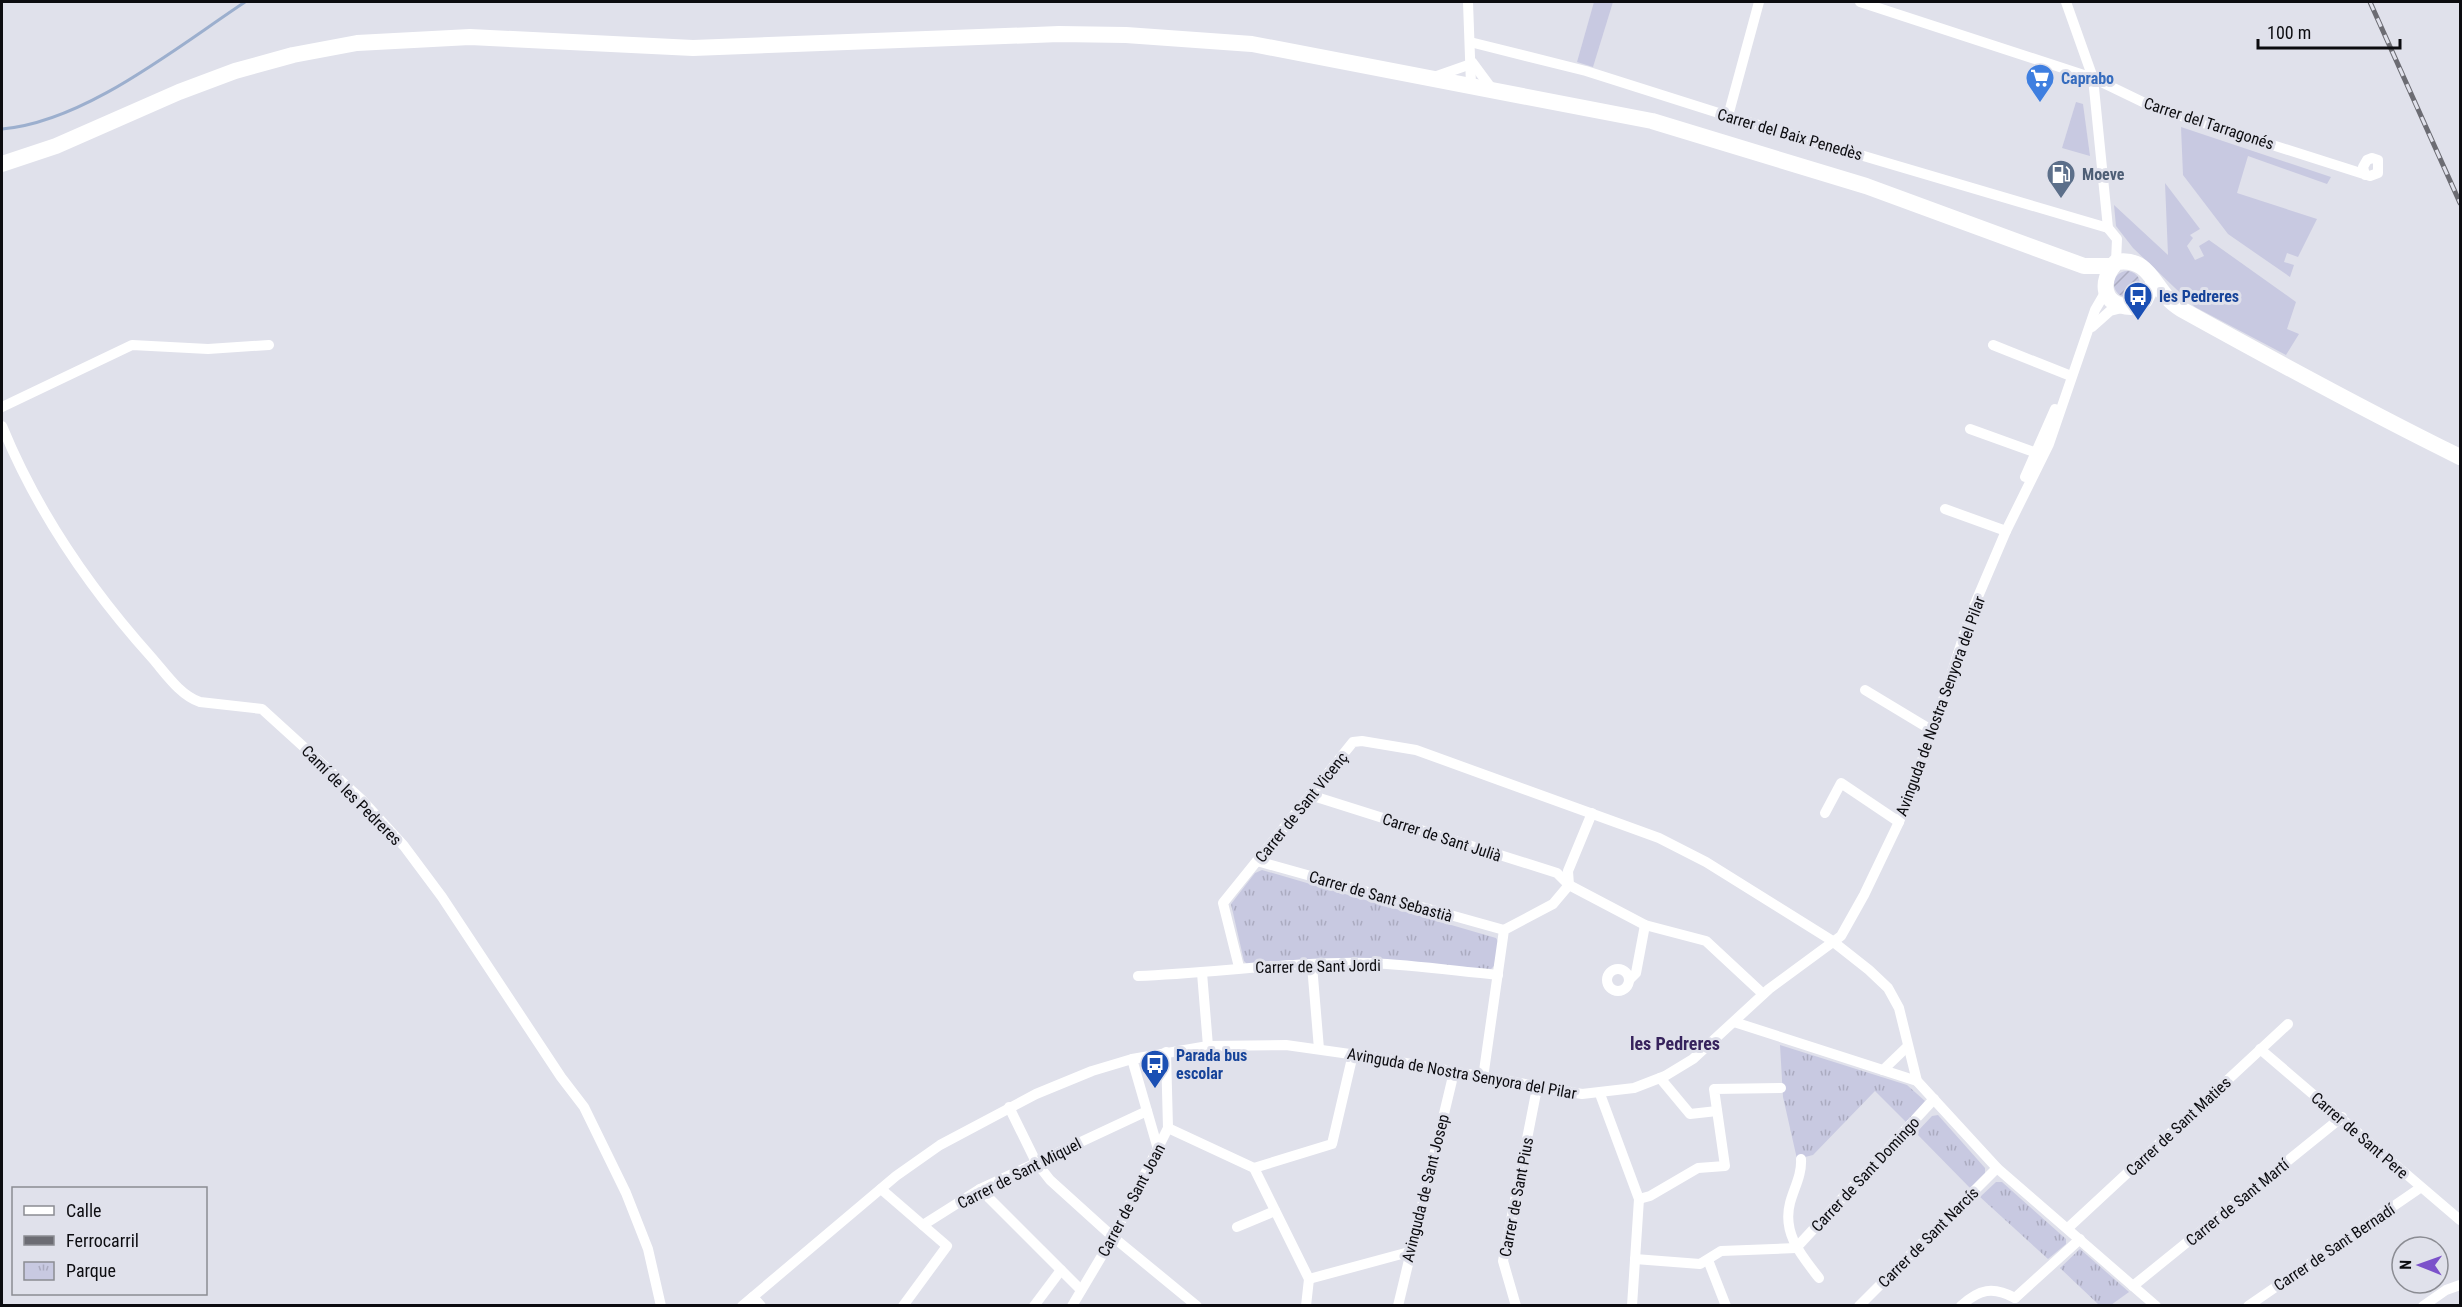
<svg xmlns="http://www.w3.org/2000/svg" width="2462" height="1307" font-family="'Roboto Condensed',sans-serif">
<defs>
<pattern id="park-tufts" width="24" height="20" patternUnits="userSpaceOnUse" patternTransform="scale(1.5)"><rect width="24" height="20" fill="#c8c9e1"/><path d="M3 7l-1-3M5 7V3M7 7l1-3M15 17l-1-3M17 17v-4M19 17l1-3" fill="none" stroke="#ababc0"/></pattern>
<pattern id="garden-furrows" width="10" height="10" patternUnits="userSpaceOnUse" patternTransform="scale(1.5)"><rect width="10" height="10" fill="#c8c9e1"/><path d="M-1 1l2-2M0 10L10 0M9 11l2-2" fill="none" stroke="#ababc0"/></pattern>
</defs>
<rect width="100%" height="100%" fill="#e0e1eb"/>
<!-- grass -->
<g fill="#c8c9e1">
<path d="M1594 2H1613L1593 67 1577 62Z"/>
<path d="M2076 102 2083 104 2090 156 2062 148Z"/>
<path d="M2181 127 2331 177 2327 184 2248 156 2237 193 2317 219 2298 257 2287 253 2284 262 2294 265 2290 277 2228 234 2183 175Z"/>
<path d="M2165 183 2200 229 2190 235 2193 238 2187 246 2195 260 2204 256 2199 246 2209 240 2296 302 2287 329 2299 334 2286 355 2195 307 2133 248 2116 226 2114 205 2168 255Z"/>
</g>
<!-- park -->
<g fill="url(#park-tufts)">
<path d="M1262 870 1496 938 1499 943 1494 966 1491 969 1361 959 1248 965 1244 961 1231 904 1255 873Z"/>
<path d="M1780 1045 1907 1085 1925 1101 1907 1123 1875 1091 1813 1155 1797 1159 1783 1097Z"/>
<path d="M1938 1115 1985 1168V1175L1971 1189 1916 1133 1932 1116Z"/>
<path d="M1996 1182H2002L2066 1239V1244L2048 1259 1980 1197Z"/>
<path d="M2080 1249 2129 1292 2111 1305H2099L2060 1268Z"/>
</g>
<!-- garden -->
<circle fill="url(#garden-furrows)" cx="2127" cy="284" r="13"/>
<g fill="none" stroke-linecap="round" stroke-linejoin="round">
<!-- stream -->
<path stroke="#9cafce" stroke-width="3" d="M2 129C85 122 177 47 245 2"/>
<!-- minor -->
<g stroke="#fff" stroke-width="10">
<path d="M1468 2 1471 85"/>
<path d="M1860 2 2093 78 2153 107 2370 176 2378 173V160L2372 158 2367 160 2363 167 2365 175"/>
<path d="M2066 2 2093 78 2108 228 2117 239 2116 262"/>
<path d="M1470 42 1586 71 1728 116 2108 228"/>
<path d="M1472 62 1492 89"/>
<path d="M1434 77 1471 64"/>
<path d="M1728 116 1759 2"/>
<path d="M2092 327 2110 311 2126 307"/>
<path d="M1993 345 2071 376"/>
<path d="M2 407 132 345 208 349 269 345"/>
<path d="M2 426C38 514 90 589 153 659 166 674 180 695 200 702L262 709 361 799 404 846 442 897 561 1077 584 1107 626 1193 648 1249 661 1306"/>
<path d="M1970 429 2034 452"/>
<path d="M2025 477 2055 409"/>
<path d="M1945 509 2006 531"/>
<path d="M1865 690 1933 731"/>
<path d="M1310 795 1557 873 1569 885 1645 925 1706 941 1763 994"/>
<path d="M1825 813 1841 783 1899 822"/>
<path d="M1257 861 1504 930"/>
<path d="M1312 965 1319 1049"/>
<path d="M1239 967 1223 903 1353 742 1362 741 1416 750 1626 826 1659 838 1706 862 1831 940 1869 970 1888 988 1899 1008 1917 1081 1997 1168 2156 1306"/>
<circle cx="1618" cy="980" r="11"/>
<path d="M1202 973 1208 1046"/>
<path d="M1138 976C1216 973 1293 961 1371 963 1413 965 1456 971 1498 975"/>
<path d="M1629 980 1636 973 1645 925"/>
<path d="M1734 1022 1917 1081"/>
<path d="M2260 1049 2460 1220"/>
<path d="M1132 1059 1158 1149"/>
<path d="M1883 1070 1908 1046"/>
<path d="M1483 1078 1504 930 1553 904 1569 885 1568 871 1592 813"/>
<path d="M1660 1078 1690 1114 1717 1111"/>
<path d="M1600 1094 1639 1199 1632 1306"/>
<path d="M1009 1107 1036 1162 1050 1180 1113 1237 1197 1306"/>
<path d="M1168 1128 1254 1168 1309 1279 1306 1306"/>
<path d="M1801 1159C1802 1175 1794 1188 1790 1203 1782 1234 1802 1256 1819 1278"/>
<path d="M1254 1168 1332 1144 1353 1054"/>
<path d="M881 1189 947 1246 903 1306"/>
<path d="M980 1189 1081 1290"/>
<path d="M1639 1199 1650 1196 1698 1168 1725 1166 1714 1089 1781 1088"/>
<path d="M923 1225 980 1189 1147 1111"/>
<path d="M1237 1227 1275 1211"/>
<path d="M2068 1228 2288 1024"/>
<path d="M1796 1248 1934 1099"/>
<path d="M1635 1259 1700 1264 1721 1251 1796 1248"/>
<path d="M1708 1260 1726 1306"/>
<path d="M1309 1279 1409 1252"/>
<path d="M2133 1286 2342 1117"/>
<path d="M753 1297 761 1306"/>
<path d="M2015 1298 2080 1239"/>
<path d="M742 1306 896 1176 940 1145 1036 1094 1092 1071 1132 1059 1208 1046 1286 1045 1371 1057 1582 1094 1634 1088 1665 1076 1693 1059 1769 989 1841 936 1864 895 1899 822 1933 731 1971 613 2006 531 2049 444 2095 310 2106 291"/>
<path d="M1034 1306 1061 1270"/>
<path d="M1072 1306 1113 1237 1168 1128 1166 1052"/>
<path d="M1398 1306 1454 1072"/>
<path d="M1516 1306 1503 1261 1537 1088"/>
<path d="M1859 1306 1997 1168"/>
<path d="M1961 1306C1979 1289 1993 1286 2015 1298"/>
<path d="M2248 1306 2420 1188"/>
<path d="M2423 1306 2446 1290 2460 1285"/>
</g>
<!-- primary -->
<g stroke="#fff" stroke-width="16">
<path d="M2 164 56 146 179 92 235 71 293 55 357 43 470 37 693 48 1059 34 1126 35 1252 44 1652 121 1866 186 2084 266H2113"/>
<path d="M2154 282 2145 300 2131 307C2102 306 2099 282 2116 262 2153 256 2153 293 2181 309 2273 360 2366 411 2460 457"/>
</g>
<!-- rail casing -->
<g stroke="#6c6c73" stroke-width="5">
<path id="rail" d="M2370 2 2460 203"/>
</g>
<!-- rail -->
<use href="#rail" stroke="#e0e1eb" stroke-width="3" stroke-dasharray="9" stroke-linecap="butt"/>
</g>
<!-- icons -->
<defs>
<g id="supermarket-pin" transform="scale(1.5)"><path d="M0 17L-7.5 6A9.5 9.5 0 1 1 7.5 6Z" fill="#3f7fe0" stroke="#e0e1eb"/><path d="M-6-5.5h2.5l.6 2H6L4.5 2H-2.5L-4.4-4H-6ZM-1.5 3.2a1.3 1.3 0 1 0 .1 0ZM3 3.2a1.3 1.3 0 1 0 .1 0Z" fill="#fff"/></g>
<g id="fuel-pin" transform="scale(1.5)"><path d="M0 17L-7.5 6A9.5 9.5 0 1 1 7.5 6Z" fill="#5c6f8a" stroke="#e0e1eb"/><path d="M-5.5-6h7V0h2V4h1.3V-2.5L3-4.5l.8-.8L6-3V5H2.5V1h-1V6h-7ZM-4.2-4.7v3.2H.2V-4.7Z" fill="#fff"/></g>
<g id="bus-pin" transform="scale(1.5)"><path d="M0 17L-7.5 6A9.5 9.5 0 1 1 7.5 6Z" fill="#1a4fb4" stroke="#e0e1eb"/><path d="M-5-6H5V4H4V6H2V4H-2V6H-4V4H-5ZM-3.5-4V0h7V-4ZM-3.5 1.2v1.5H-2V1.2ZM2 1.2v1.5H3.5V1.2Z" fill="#fff"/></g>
</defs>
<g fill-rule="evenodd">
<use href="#supermarket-pin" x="2040" y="78"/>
<use href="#fuel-pin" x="2061" y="174"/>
<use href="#bus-pin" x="2138" y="296"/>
<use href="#bus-pin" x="1155" y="1064"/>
</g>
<g text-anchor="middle" stroke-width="6" stroke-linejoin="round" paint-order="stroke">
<!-- shop labels -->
<g font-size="16" font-weight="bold" fill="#366cbe" stroke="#e0e1eb" text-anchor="start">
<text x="2061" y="84">Caprabo</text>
</g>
<!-- street labels -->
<g font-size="16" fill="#0c0c10" stroke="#e0e1eb">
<text transform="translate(2209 123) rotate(18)" y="6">Carrer del Tarragonés</text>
<text transform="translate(1790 134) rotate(16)" y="6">Carrer del Baix Penedès</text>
<text transform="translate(1940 706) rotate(-70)" y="6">Avinguda de Nostra Senyora del Pilar</text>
<text transform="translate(352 795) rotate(45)" y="6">Camí de les Pedreres</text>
<text transform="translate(1301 807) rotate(-51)" y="6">Carrer de Sant Vicenç</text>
<text transform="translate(1442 837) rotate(18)" y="6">Carrer de Sant Julià</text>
<text transform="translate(1381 896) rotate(16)" y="6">Carrer de Sant Sebastià</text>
<text transform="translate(1318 966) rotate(-1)" y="6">Carrer de Sant Jordi</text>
<text transform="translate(1462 1073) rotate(10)" y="6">Avinguda de Nostra Senyora del Pilar</text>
<text transform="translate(2178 1126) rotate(-43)" y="6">Carrer de Sant Maties</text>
<text transform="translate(2360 1135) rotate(41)" y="6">Carrer de Sant Pere</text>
<text transform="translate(1019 1173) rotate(-27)" y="6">Carrer de Sant Miquel</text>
<text transform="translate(1865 1174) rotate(-47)" y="6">Carrer de Sant Domingo</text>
<text transform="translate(1425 1188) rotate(-76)" y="6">Avinguda de Sant Josep</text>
<text transform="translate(1516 1197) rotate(-79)" y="6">Carrer de Sant Pius</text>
<text transform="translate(1131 1200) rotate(-62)" y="6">Carrer de Sant Joan</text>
<text transform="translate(2237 1202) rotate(-39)" y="6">Carrer de Sant Martí</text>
<text transform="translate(1928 1237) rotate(-45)" y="6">Carrer de Sant Narcís</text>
<text transform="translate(2334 1247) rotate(-34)" y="6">Carrer de Sant Bernadí</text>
</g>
<!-- service labels -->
<g font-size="16" font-weight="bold" fill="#4e5e75" stroke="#e0e1eb" text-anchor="start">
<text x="2082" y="180">Moeve</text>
</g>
<!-- transit labels -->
<g font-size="16" font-weight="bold" fill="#164399" stroke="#e0e1eb" text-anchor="start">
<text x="2159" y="302">les Pedreres</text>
<text x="1176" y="1061">Parada bus<tspan x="1176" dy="18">escolar</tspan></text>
</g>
<!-- neighbourhood labels -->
<g font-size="18" font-weight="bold" fill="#36225c" stroke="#e0e1eb">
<text x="1675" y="1050">les Pedreres</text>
</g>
</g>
<!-- border -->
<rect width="2462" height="1307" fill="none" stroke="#0c0c10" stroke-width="6"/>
<!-- legend -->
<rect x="12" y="1187" width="195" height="108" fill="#e0e1eb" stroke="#8b8c93" stroke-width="1.5"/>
<rect x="24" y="1206" width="30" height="9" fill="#ffffff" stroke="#8b8c93" stroke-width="1.5"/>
<text x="66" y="1217" font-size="18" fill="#0c0c10">Calle</text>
<rect x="24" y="1236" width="30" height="9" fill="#6c6c73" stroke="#8b8c93" stroke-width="1.5"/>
<text x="66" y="1247" font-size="18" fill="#0c0c10">Ferrocarril</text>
<rect x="24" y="1262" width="30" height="18" fill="url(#park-tufts)" stroke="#8b8c93" stroke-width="1.5"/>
<text x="66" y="1277" font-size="18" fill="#0c0c10">Parque</text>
<!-- north arrow -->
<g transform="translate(2420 1265) rotate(271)"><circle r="28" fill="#e0e1eb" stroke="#8b8c93" stroke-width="1.5"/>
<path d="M0-4.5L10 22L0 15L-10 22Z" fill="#7b51ca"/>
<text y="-9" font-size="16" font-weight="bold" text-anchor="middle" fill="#0c0c10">N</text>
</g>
<!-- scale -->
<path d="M2258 39v9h142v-9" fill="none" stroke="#0c0c10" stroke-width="3"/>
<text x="2267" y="39" font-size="18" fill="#0c0c10" stroke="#e0e1eb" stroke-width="4.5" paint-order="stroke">100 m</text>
</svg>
